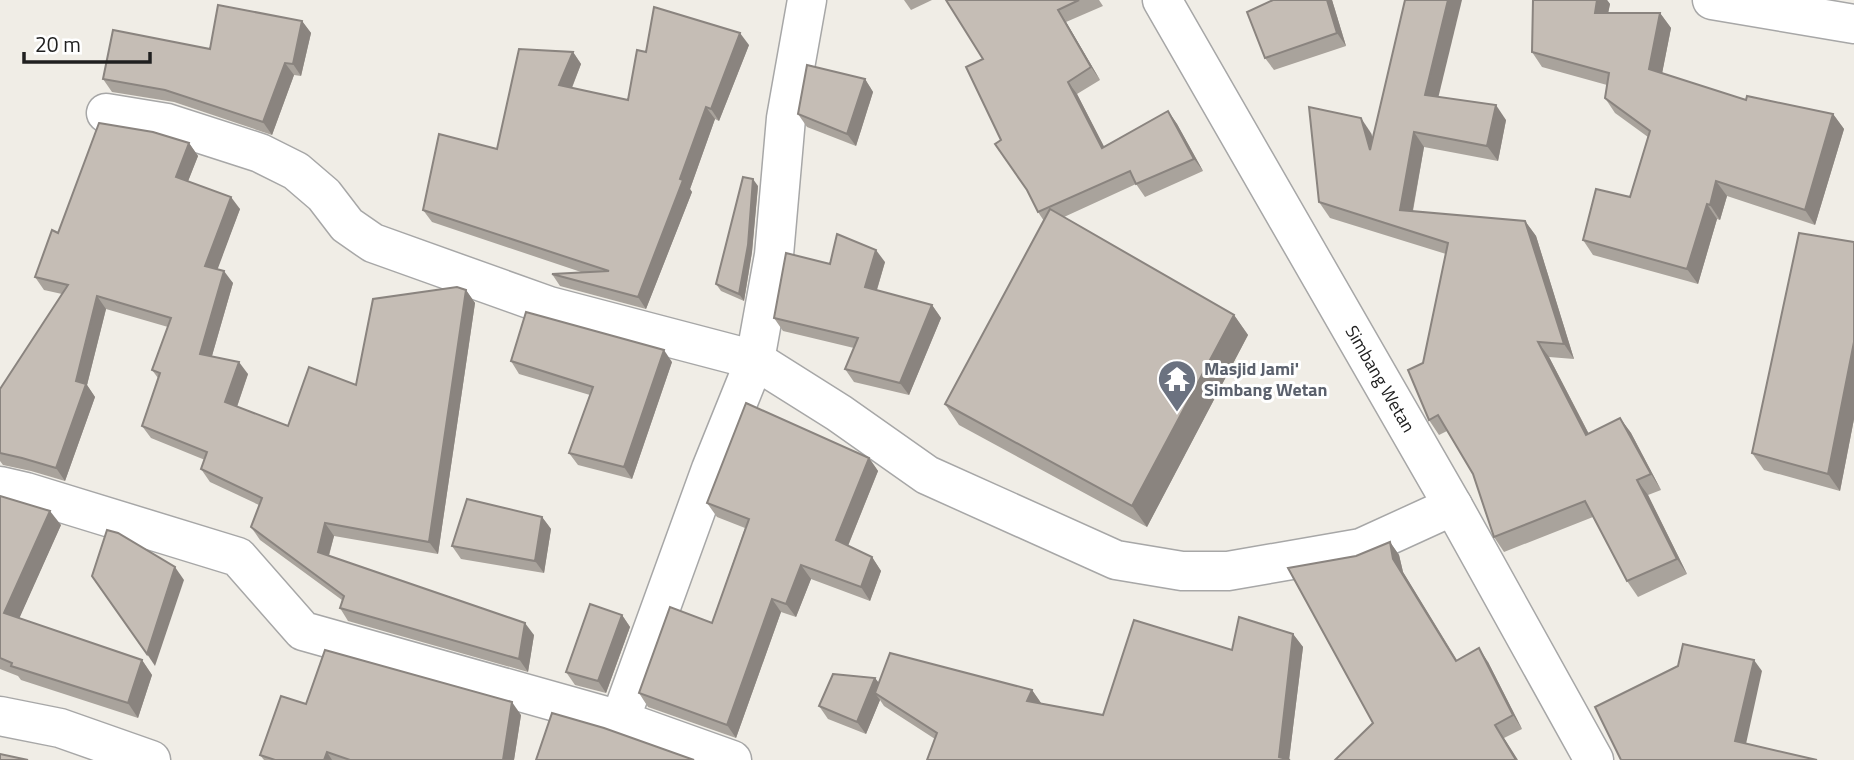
<svg xmlns="http://www.w3.org/2000/svg" width="1854" height="760" font-family="'Titillium Web',sans-serif">
<rect width="100%" height="100%" fill="#f0ede6"/>
<g fill="none" stroke-linecap="round" stroke-linejoin="round">
<!-- minor casing -->
<g stroke="#a7a7a7" stroke-width="41">
<g id="minor">
<path d="M1162 0 1453 506 1594 760"/>
<path d="M1712 0 1854 24"/>
<path d="M106 113 167 123 260 153 296 171 324 195 347 225 373 243 549 306 755 360 839 413 927 475 1116 560 1182 571H1228L1361 548 1453 506"/>
<path d="M0 486 26 492 238 557 303 631 620 720 732 760"/>
<path d="M0 716 60 728 151 760"/>
<path d="M620 720 711 469 755 360 774 255 786 118 807 0"/>
</g>
</g>
<!-- minor -->
<use href="#minor" stroke="#fff" stroke-width="38"/>
</g>
<!-- wall -->
<g fill="#a9a39c">
<path d="M904 0H932L911 10Z"/>
<path d="M946 0H1099L1103 6 1066 22 1100 80 1077 94 1104 147 1168 111 1177 124 1203 171 1145 197 1136 184 1064 217 1234 315 1248 335 1147 527 959 425 945 404 1044 221 1038 212 1001 140 983 59Z"/>
<path d="M1332 0 1346 46 1274 70 1265 58Z"/>
<path d="M1533 0H1607L1610 4 1608 13H1660L1671 28 1662 73 1746 100 1833 114 1844 129 1815 225 1727 196 1720 220 1717 219 1698 284 1593 255 1583 240 1630 197 1648 137 1615 113 1605 98 1607 85 1542 67 1532 52Z"/>
<path d="M302 21 311 33 301 76 294 75 272 135 174 102 112 92 103 79Z"/>
<path d="M749 45 719 121 715 119 690 189 692 192 646 309 560 286 552 274 584 273 432 222 423 210 497 149 573 52 581 64 572 88 628 100 646 52Z"/>
<path d="M865 79 873 92 856 146 807 127 798 114Z"/>
<path d="M1439 97 1506 120 1498 161 1424 147 1413 211 1525 221 1536 236 1574 359 1549 357 1589 434 1620 418 1631 433 1661 490 1648 495 1687 574 1638 597 1627 581 1593 517 1504 552 1494 537 1473 474 1447 431 1439 435 1429 420 1423 363 1446 254 1330 218 1319 202 1371 133 1373 138Z"/>
<path d="M189 143 198 156 188 181 240 209 217 269 233 283 212 356 248 374 237 407 288 426 356 385 466 290 475 303 438 554 334 536 329 556 534 635 528 672 348 621 340 608 342 600 260 540 251 527 259 505 210 482 201 469 205 460 151 438 142 426 158 378 152 370 168 327 106 309 87 385 95 397 65 481 31 471 3 465 0 461V389L62 294 44 290 35 277 58 233Z"/>
<path d="M758 186 752 252 744 301 721 291 716 284Z"/>
<path d="M1854 242V419L1840 491 1764 470 1752 453Z"/>
<path d="M885 262 877 290 932 305 941 318 909 395 854 382 845 369 854 348 783 331 774 318 830 264Z"/>
<path d="M511 361 672 362 632 479 578 465 569 453 590 395 519 374Z"/>
<path d="M869 458 878 471 848 546 872 557 881 571 870 601 811 579 796 617 781 612 736 738 648 707 639 693 712 623 745 528 717 517 707 503Z"/>
<path d="M0 496 61 525 19 618 142 660 152 675 138 718 21 680 18 676 0 669Z"/>
<path d="M542 517 551 529 544 573 461 559 452 546Z"/>
<path d="M1390 542 1399 555 1403 572 1457 660 1488 662 1522 729 1504 738 1373 723 1356 556Z"/>
<path d="M622 615 630 627 606 693 575 685 566 672Z"/>
<path d="M1293 634 1303 647 1289 760 935 739 884 706 880 700 866 734 828 719 819 706 875 678 879 683 1032 690 1041 703V704L1103 715 1232 650Z"/>
<path d="M306 704 521 715 514 760H264L260 755Z"/>
</g>
<!-- shaded-wall -->
<g fill="#8a847f">
<path d="M1327 0H1332L1346 46 1337 33Z"/>
<path d="M1448 0H1462L1435 111 1425 95Z"/>
<path d="M1597 0H1607L1610 4 1605 28 1595 13Z"/>
<path d="M1058 10 1066 22 1100 80 1091 67Z"/>
<path d="M1660 13 1671 28 1660 84 1649 69Z"/>
<path d="M302 21 311 33 301 76 293 64Z"/>
<path d="M740 33 749 45 719 121 711 109Z"/>
<path d="M573 52 581 64 568 97 559 85Z"/>
<path d="M285 63 294 75 272 135 263 122Z"/>
<path d="M865 79 873 92 856 146 847 134Z"/>
<path d="M1068 82 1077 94 1111 160 1102 148Z"/>
<path d="M1496 105 1506 120 1498 161 1487 146Z"/>
<path d="M706 107 715 119 690 189 692 192 646 309 638 297Z"/>
<path d="M1168 111 1177 124 1203 171 1194 159Z"/>
<path d="M1833 114 1844 129 1815 225 1805 210Z"/>
<path d="M1361 118 1371 133 1380 165 1370 150Z"/>
<path d="M1414 132 1424 147 1410 225 1400 210Z"/>
<path d="M189 143 198 156 185 189 176 177Z"/>
<path d="M753 179 758 186 752 252 744 301 739 294Z"/>
<path d="M1716 181 1727 196 1720 220 1710 205Z"/>
<path d="M231 197 240 209 214 279 205 266Z"/>
<path d="M1707 204 1717 219 1698 284 1687 269Z"/>
<path d="M1525 221 1536 236 1574 359 1564 344Z"/>
<path d="M876 250 885 262 874 299 865 287Z"/>
<path d="M224 271 233 283 209 366 200 354Z"/>
<path d="M466 290 475 303 438 554 429 542Z"/>
<path d="M97 296 106 309 87 385 95 397 65 481 56 468 76 381Z"/>
<path d="M932 305 941 318 909 395 900 383Z"/>
<path d="M1234 315 1248 335 1147 527 1132 506Z"/>
<path d="M1538 342 1549 357 1597 450 1586 435Z"/>
<path d="M1854 342V419L1840 491 1828 474Z"/>
<path d="M664 350 672 362 632 479 624 467Z"/>
<path d="M239 362 248 374 234 415 225 402Z"/>
<path d="M1620 418 1631 433 1661 490 1651 474Z"/>
<path d="M869 458 878 471 845 553 836 540Z"/>
<path d="M1637 480 1648 495 1687 574 1677 559Z"/>
<path d="M50 511 61 525 15 628 4 613Z"/>
<path d="M542 517 551 529 544 573 535 561Z"/>
<path d="M325 523 334 536 326 565 318 552Z"/>
<path d="M1390 542 1399 555 1403 572 1465 674 1393 559Z"/>
<path d="M872 557 881 571 870 601 861 587Z"/>
<path d="M801 565 811 579 796 617 786 604Z"/>
<path d="M175 567 184 580 155 666 147 654Z"/>
<path d="M772 599 781 612 736 738 727 725Z"/>
<path d="M622 615 630 627 606 693 598 681Z"/>
<path d="M525 623 534 635 528 672 519 659Z"/>
<path d="M1293 634 1303 647 1289 760 1279 757Z"/>
<path d="M1479 648 1488 662 1522 729 1513 715Z"/>
<path d="M142 660 152 675 138 718 128 703Z"/>
<path d="M1754 660 1762 671 1744 753 1735 741Z"/>
<path d="M875 678 884 690 875 693 880 700 866 734 857 722Z"/>
<path d="M1032 690 1041 703 1036 715 1027 701Z"/>
<path d="M512 702 521 715 514 760H503Z"/>
<path d="M1495 725 1504 738 1518 760H1516Z"/>
<path d="M327 752 332 760H324Z"/>
</g>
<!-- building -->
<g fill="#c5bdb5" stroke="#8a847f" stroke-width="2">
<path d="M946 0H1079L1058 10 1091 67 1068 82 1102 148 1168 111 1194 159 1136 184 1130 171 1038 212 1027 190 995 144 1001 140 966 67 983 59Z"/>
<path d="M1273 0H1327L1337 33 1265 58 1247 12Z"/>
<path d="M1405 0H1448L1425 95 1496 105 1487 146 1414 132 1400 210 1525 221 1564 344 1538 342 1586 435 1620 418 1651 474 1637 480 1677 559 1627 581 1585 501 1494 537 1473 474 1438 415 1429 420 1408 370 1423 363 1448 243 1319 202 1309 107 1361 118 1370 150Z"/>
<path d="M1533 0H1597L1595 13H1660L1649 69 1746 100 1747 96 1833 114 1805 210 1716 181 1710 205 1707 204 1687 269 1583 240 1596 189 1630 197 1650 131 1605 98 1609 73 1532 52Z"/>
<path d="M218 5 302 21 293 64 285 63 263 122 165 90 103 79 113 30 210 49Z"/>
<path d="M654 7 740 33 711 109 706 107 680 179 683 180 638 297 552 274 609 271 423 210 439 134 497 149 519 49 573 52 559 85 628 100 637 50 646 52Z"/>
<path d="M807 65 865 79 847 134 798 114Z"/>
<path d="M99 123 153 132 189 143 176 177 231 197 205 266 224 271 200 354 239 362 225 402 288 426 309 367 356 385 373 299 457 287 466 290 429 542 325 523 318 552 525 623 519 659 340 608 344 596 251 527 262 498 201 469 207 452 142 426 160 373 152 370 171 318 97 296 76 381 86 384 56 468 22 458 0 453V389L68 285 35 277 52 230 58 233Z"/>
<path d="M743 177 753 179 748 245 739 294 716 284Z"/>
<path d="M1050 209 1234 315 1132 506 945 404Z"/>
<path d="M1799 233 1854 242V342L1828 474 1752 453Z"/>
<path d="M837 234 876 250 865 287 932 305 900 383 845 369 858 338 774 318 786 253 830 264Z"/>
<path d="M526 312 664 350 624 467 569 453 593 387 511 361Z"/>
<path d="M746 403 869 458 836 540 872 557 861 587 801 565 786 604 772 599 727 725 639 693 670 607 712 623 749 519 707 503Z"/>
<path d="M0 496 50 511 4 613 142 660 128 703 11 666 12 663 0 658Z"/>
<path d="M467 499 542 517 535 561 452 546Z"/>
<path d="M107 530 118 533 175 567 147 654 92 576Z"/>
<path d="M1390 542 1393 559 1456 661 1479 648 1513 715 1495 725 1516 760H1335L1373 723 1288 568 1356 556Z"/>
<path d="M590 604 622 615 598 681 566 672Z"/>
<path d="M1239 617 1293 634 1279 757 1290 760H927L937 733 875 693 890 653 1032 690 1027 701 1103 715 1134 620 1232 650Z"/>
<path d="M1683 644 1754 660 1735 741 1817 760H1621L1595 707 1678 666Z"/>
<path d="M325 650 512 702 503 760H350L327 752 324 760H275L260 755 281 696 306 704Z"/>
<path d="M833 674 875 678 857 722 819 706Z"/>
<path d="M552 713 604 728 694 760H536Z"/>
<path d="M0 754 28 760H0Z"/>
</g>
<!-- icons -->
<defs>
<g id="temple-pin" transform="scale(2.0125)"><path d="M0 17L-7.5 6A9.5 9.5 0 1 1 7.5 6Z" fill="#6b7280" stroke="#fff"/><path d="M0-6L5-2H3V0L6.5 2.5H4V6H1.5V3h-3V6H-4V2.5H-6.5L-3 0V-2H-5Z" fill="#fff"/></g>
</defs>
<g fill-rule="evenodd">
<use href="#temple-pin" x="1177" y="379"/>
</g>
<g text-anchor="middle" stroke-width="6" stroke-linejoin="round" paint-order="stroke">
<!-- worship labels -->
<g font-size="18" font-weight="bold" fill="#5b616d" stroke="#fff" text-anchor="start">
<text x="1204" y="375">Masjid Jami'<tspan x="1204" dy="21">Simbang Wetan</tspan></text>
</g>
<!-- street labels -->
<g font-size="18" fill="#202020" stroke="#fff">
<text transform="translate(1380 379) rotate(60)" y="6">Simbang Wetan</text>
</g>
</g>
<!-- scale -->
<path d="M24 52v10h126v-10" fill="none" stroke="#202020" stroke-width="3.5"/>
<text x="35" y="52" font-size="21" fill="#202020" stroke="#ffffff" stroke-width="5" paint-order="stroke">20 m</text>
</svg>
